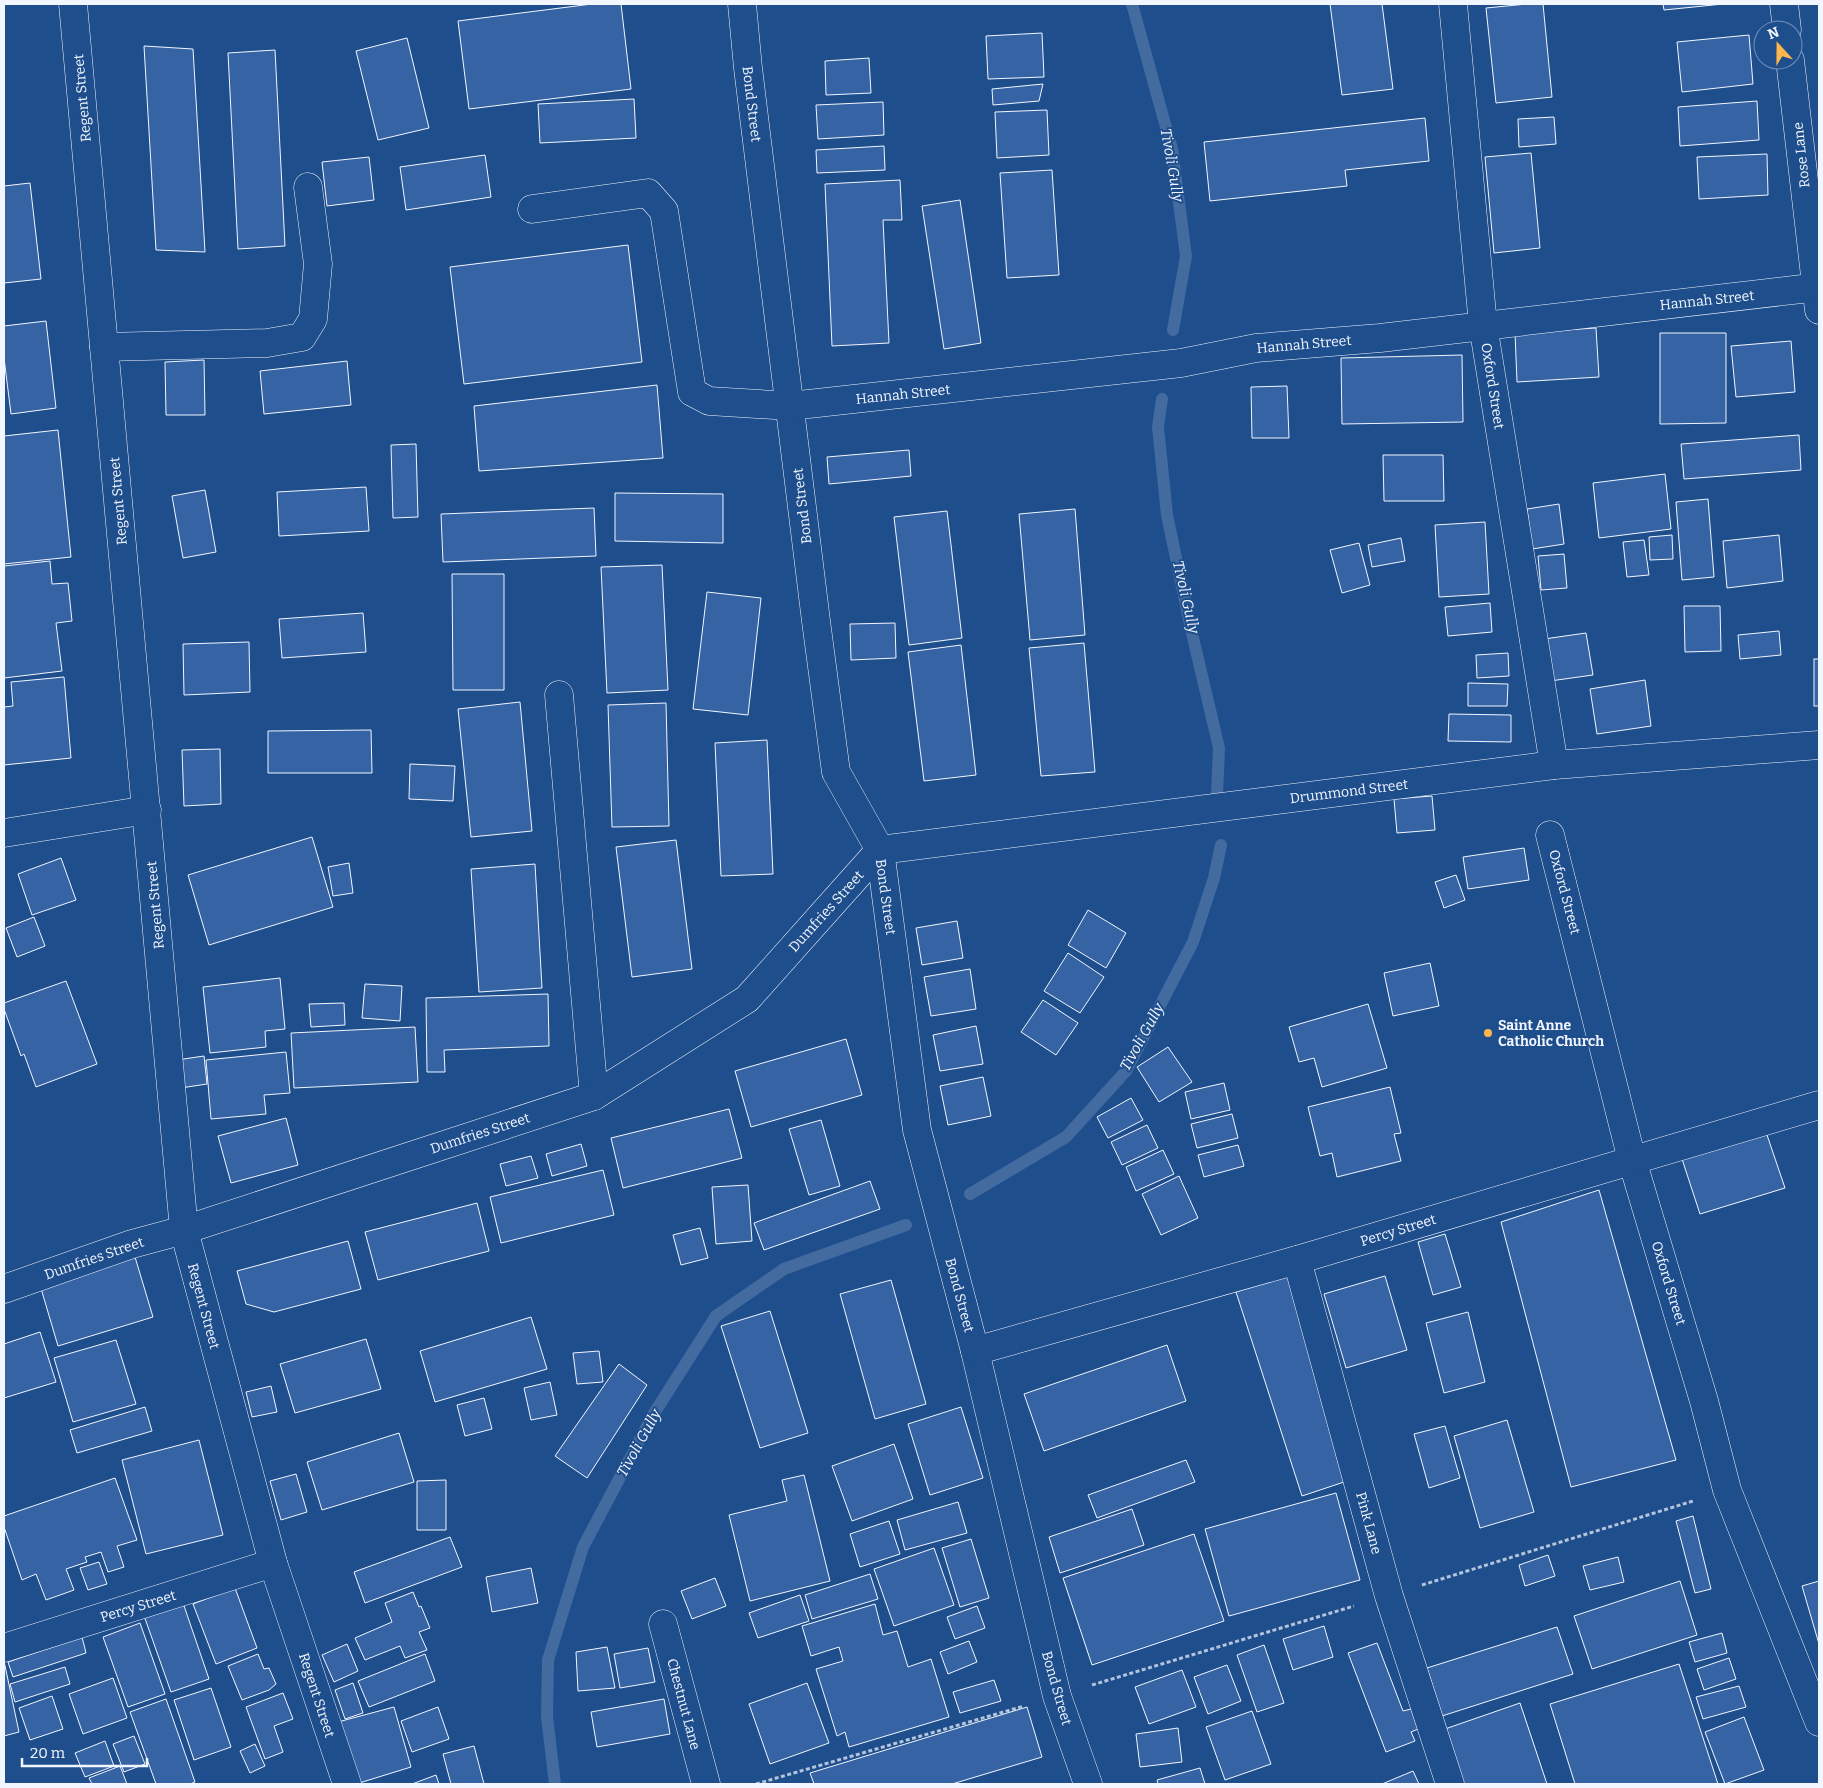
<svg xmlns="http://www.w3.org/2000/svg" width="1823" height="1788" font-family="Bitter,serif">
<rect width="100%" height="100%" fill="#1f4e8c"/>
<g fill="none" stroke-linecap="round" stroke-linejoin="round">
<!-- stream -->
<g stroke="#446ba0" stroke-width="12">
<path d="M1132 4 1172 149 1186 256 1173 330"/>
<path d="M1162 399 1158 427 1167 515 1191 629 1219 748 1217 795"/>
<path d="M970 1194 1066 1137 1126 1071 1193 942 1214 878 1221 845"/>
<path d="M555 1784 547 1717 548 1660 583 1547 653 1415 716 1316 784 1269 906 1225"/>
</g>
</g>
<!-- building -->
<g fill="#3563a3" stroke="#f2f6ff">
<path d="M592 4H621L631 89 469 109 458 21Z"/>
<path d="M1330 4H1382L1393 89 1342 95Z"/>
<path d="M1527 4H1543L1552 97 1496 103 1486 8Z"/>
<path d="M1663 4H1723L1664 10Z"/>
<path d="M1042 33 1044 77 988 79 986 36Z"/>
<path d="M1749 35 1753 84 1682 92 1677 42Z"/>
<path d="M407 38 429 128 378 140 356 51Z"/>
<path d="M144 46 193 49 205 252 156 250Z"/>
<path d="M275 50 285 246 238 249 228 53Z"/>
<path d="M869 58 871 93 826 95 825 61Z"/>
<path d="M1043 84 1039 101 993 105 992 89Z"/>
<path d="M634 99 636 138 540 143 538 104Z"/>
<path d="M1757 101 1759 140 1680 146 1678 107Z"/>
<path d="M883 102 884 135 818 139 816 105Z"/>
<path d="M1047 110 1049 155 997 158 995 112Z"/>
<path d="M1554 117 1556 144 1519 147 1518 119Z"/>
<path d="M1425 118 1429 161 1345 170 1347 186 1210 201 1204 142Z"/>
<path d="M884 146 885 170 817 173 816 150Z"/>
<path d="M1531 153 1540 248 1494 253 1485 157Z"/>
<path d="M1767 154 1768 195 1699 199 1697 157Z"/>
<path d="M485 155 491 197 406 210 400 167Z"/>
<path d="M369 157 374 200 327 206 322 162Z"/>
<path d="M1052 170 1059 275 1007 278 1000 173Z"/>
<path d="M900 180 902 220H883L889 343 832 346 825 184Z"/>
<path d="M30 183 41 279 4 283V186Z"/>
<path d="M960 200 981 343 944 349 922 206Z"/>
<path d="M628 245 642 362 464 384 450 267Z"/>
<path d="M46 321 56 408 11 414 4 358V326Z"/>
<path d="M1596 328 1599 377 1517 382 1515 333Z"/>
<path d="M1660 333H1726V423L1660 424Z"/>
<path d="M1791 341 1795 392 1736 397 1731 346Z"/>
<path d="M1462 355 1463 422 1342 424 1341 358Z"/>
<path d="M204 360 205 415H166L165 362Z"/>
<path d="M347 361 351 405 264 414 260 371Z"/>
<path d="M657 385 663 458 479 471 474 406Z"/>
<path d="M1287 386 1289 438H1252L1251 387Z"/>
<path d="M58 430 71 557 4 564V436Z"/>
<path d="M1799 435 1801 470 1684 479 1681 444Z"/>
<path d="M416 444 418 517 393 518 391 445Z"/>
<path d="M909 450 911 476 829 484 827 457Z"/>
<path d="M1383 455H1443L1444 501H1384Z"/>
<path d="M1665 474 1671 529 1599 538 1593 483Z"/>
<path d="M366 487 369 531 279 536 277 492Z"/>
<path d="M205 490 216 552 183 558 172 496Z"/>
<path d="M615 493 723 494V543L615 541Z"/>
<path d="M1708 499 1714 577 1682 580 1676 502Z"/>
<path d="M1559 504 1564 544 1532 549 1527 509Z"/>
<path d="M594 508 596 556 443 562 441 514Z"/>
<path d="M1075 509 1085 635 1030 640 1019 514Z"/>
<path d="M947 511 962 638 909 645 894 517Z"/>
<path d="M1485 522 1489 594 1439 597 1435 525Z"/>
<path d="M1672 535 1673 559 1650 560 1649 537Z"/>
<path d="M1779 535 1783 581 1727 588 1723 541Z"/>
<path d="M1401 538 1405 561 1372 567 1368 545Z"/>
<path d="M1644 540 1649 575 1627 577 1623 542Z"/>
<path d="M1359 543 1370 585 1342 593 1330 550Z"/>
<path d="M1564 554 1567 588 1541 590 1538 556Z"/>
<path d="M50 561 52 584 68 583 72 621 56 623 62 671 4 678V566Z"/>
<path d="M662 565 668 690 607 693 601 567Z"/>
<path d="M452 574H504V690H453Z"/>
<path d="M707 592 761 598 748 715 693 709Z"/>
<path d="M1490 603 1492 632 1448 636 1445 607Z"/>
<path d="M1684 606H1720L1721 651 1685 652Z"/>
<path d="M363 613 366 652 282 658 279 619Z"/>
<path d="M895 623 896 658 851 660 850 624Z"/>
<path d="M1779 631 1781 655 1740 659 1738 635Z"/>
<path d="M1586 633 1593 675 1550 681 1544 639Z"/>
<path d="M249 642 250 692 184 695 183 644Z"/>
<path d="M1084 643 1095 772 1041 776 1029 648Z"/>
<path d="M961 645 976 775 924 781 908 652Z"/>
<path d="M1508 653 1509 676 1477 678 1476 655Z"/>
<rect x="1814" y="659" width="5" height="47"/>
<path d="M64 677 71 758 4 765V707L13 706 11 682Z"/>
<path d="M1645 680 1651 726 1597 734 1590 689Z"/>
<path d="M1468 683 1508 684 1507 706H1468Z"/>
<path d="M520 702 532 831 471 837 458 709Z"/>
<path d="M666 703 669 826 612 827 608 705Z"/>
<path d="M1449 714 1511 715V742L1448 741Z"/>
<path d="M371 730 372 773H268V731Z"/>
<path d="M767 740 773 874 721 876 715 743Z"/>
<path d="M220 749 221 804 184 806 182 750Z"/>
<path d="M410 764 455 766 453 801 409 799Z"/>
<path d="M1432 796 1435 830 1397 833 1394 799Z"/>
<path d="M312 837 333 907 209 945 188 875Z"/>
<path d="M676 840 692 969 632 977 616 847Z"/>
<path d="M1524 848 1529 880 1468 889 1463 857Z"/>
<path d="M61 858 76 900 32 915 18 874Z"/>
<path d="M349 863 353 893 333 896 328 867Z"/>
<path d="M535 864 542 988 479 992 471 869Z"/>
<path d="M1456 875 1465 900 1444 908 1435 882Z"/>
<path d="M1088 910 1126 933 1106 968 1068 945Z"/>
<path d="M34 917 45 946 17 957 6 928Z"/>
<path d="M957 921 963 958 922 965 916 928Z"/>
<path d="M1068 953 1104 977 1080 1013 1044 991Z"/>
<path d="M1430 963 1439 1006 1393 1016 1384 973Z"/>
<path d="M970 969 976 1009 931 1016 924 977Z"/>
<path d="M280 978 285 1029 265 1031 266 1047 210 1053 203 987Z"/>
<path d="M66 981 97 1064 36 1087 24 1054 21 1056 4 1009V1003Z"/>
<path d="M365 984 402 986 400 1021 362 1018Z"/>
<path d="M548 994 549 1046 444 1050 445 1072H427L426 998Z"/>
<path d="M1043 1000 1078 1023 1056 1055 1021 1032Z"/>
<path d="M344 1003 345 1025 311 1027 309 1004Z"/>
<path d="M1368 1004 1387 1068 1322 1087 1314 1058 1299 1062 1289 1027Z"/>
<path d="M976 1026 983 1064 940 1071 933 1035Z"/>
<path d="M415 1027 418 1082 294 1088 291 1033Z"/>
<path d="M846 1039 862 1095 751 1127 735 1071Z"/>
<path d="M1168 1047 1192 1082 1159 1102 1137 1067Z"/>
<path d="M286 1052 290 1093 264 1095 266 1114 211 1119 206 1060Z"/>
<path d="M204 1056 207 1084 174 1089 170 1061Z"/>
<path d="M983 1077 991 1116 948 1125 940 1086Z"/>
<path d="M1224 1083 1230 1110 1191 1119 1185 1092Z"/>
<path d="M1390 1087 1401 1133 1394 1134 1401 1161 1337 1177 1332 1153 1320 1156 1308 1107Z"/>
<path d="M1131 1098 1143 1120 1108 1138 1097 1117Z"/>
<path d="M729 1109 742 1158 623 1188 611 1138Z"/>
<path d="M1232 1114 1238 1138 1197 1148 1191 1124Z"/>
<path d="M286 1118 298 1165 231 1183 218 1136Z"/>
<path d="M821 1120 840 1186 809 1195 789 1129Z"/>
<path d="M1147 1125 1158 1148 1122 1165 1111 1142Z"/>
<path d="M1766 1132 1785 1188 1700 1214 1682 1159Z"/>
<path d="M581 1144 587 1166 552 1176 546 1154Z"/>
<path d="M1238 1145 1244 1166 1204 1177 1198 1155Z"/>
<path d="M1163 1150 1174 1174 1136 1191 1126 1167Z"/>
<path d="M531 1156 538 1178 506 1186 500 1164Z"/>
<path d="M603 1170 614 1215 501 1243 490 1197Z"/>
<path d="M1179 1176 1198 1218 1161 1235 1142 1194Z"/>
<path d="M870 1181 880 1209 764 1250 754 1223Z"/>
<path d="M748 1185 752 1241 716 1244 712 1187Z"/>
<path d="M1599 1190 1676 1460 1571 1487 1501 1222Z"/>
<path d="M477 1203 489 1251 378 1280 365 1232Z"/>
<path d="M700 1228 708 1258 681 1265 673 1235Z"/>
<path d="M1445 1234 1461 1287 1433 1295 1418 1242Z"/>
<path d="M348 1241 361 1289 274 1312 246 1304 237 1271Z"/>
<path d="M135 1257 153 1317 58 1346 40 1285Z"/>
<path d="M1290 1274 1356 1478 1302 1496 1236 1292Z"/>
<path d="M1385 1276 1407 1350 1346 1368 1324 1294Z"/>
<path d="M891 1280 926 1404 875 1419 840 1294Z"/>
<path d="M770 1311 808 1433 760 1448 721 1326Z"/>
<path d="M1468 1312 1485 1382 1444 1393 1426 1323Z"/>
<path d="M531 1317 547 1369 435 1402 420 1351Z"/>
<path d="M40 1332 56 1382 4 1398V1344Z"/>
<path d="M366 1339 381 1389 295 1413 280 1364Z"/>
<path d="M116 1340 136 1404 73 1422 54 1358Z"/>
<path d="M1167 1345 1186 1401 1044 1451 1024 1394Z"/>
<path d="M599 1351 603 1382 577 1384 573 1353Z"/>
<path d="M619 1364 647 1385 587 1478 555 1456Z"/>
<path d="M550 1382 557 1415 531 1420 524 1388Z"/>
<path d="M271 1386 277 1412 252 1417 246 1392Z"/>
<path d="M484 1398 492 1429 465 1436 457 1405Z"/>
<path d="M145 1407 152 1431 77 1453 70 1430Z"/>
<path d="M961 1407 983 1478 930 1495 908 1424Z"/>
<path d="M1507 1420 1534 1512 1480 1528 1454 1436Z"/>
<path d="M1445 1426 1460 1478 1429 1488 1414 1434Z"/>
<path d="M399 1433 414 1482 322 1510 307 1462Z"/>
<path d="M199 1440 223 1535 146 1554 122 1460Z"/>
<path d="M894 1444 913 1499 852 1521 832 1466Z"/>
<path d="M1186 1460 1195 1482 1097 1518 1088 1495Z"/>
<path d="M296 1474 307 1512 281 1520 270 1481Z"/>
<path d="M804 1475 830 1581 750 1601 729 1515 787 1501 782 1480Z"/>
<path d="M115 1478 137 1540 117 1546 124 1567 108 1572 101 1552 85 1557 87 1562 66 1569 74 1590 46 1600 36 1574 22 1580 4 1527V1516Z"/>
<path d="M446 1480V1530H417V1481Z"/>
<path d="M1336 1493 1360 1580 1229 1616 1205 1529Z"/>
<path d="M958 1502 967 1533 905 1550 897 1520Z"/>
<path d="M1132 1509 1144 1545 1060 1573 1049 1537Z"/>
<path d="M1693 1516 1711 1589 1695 1593 1676 1521Z"/>
<path d="M889 1521 900 1554 860 1567 850 1534Z"/>
<path d="M1194 1534 1224 1621 1092 1665 1063 1578Z"/>
<path d="M450 1537 462 1567 365 1603 354 1572Z"/>
<path d="M971 1539 989 1598 960 1607 942 1548Z"/>
<path d="M934 1548 954 1605 894 1626 874 1569Z"/>
<path d="M1548 1555 1555 1576 1525 1586 1519 1565Z"/>
<path d="M1618 1557 1624 1582 1590 1590 1583 1566Z"/>
<path d="M99 1562 107 1584 88 1590 80 1568Z"/>
<path d="M531 1568 538 1603 492 1612 486 1577Z"/>
<path d="M870 1574 878 1599 812 1619 805 1595Z"/>
<path d="M715 1578 726 1606 692 1619 681 1591Z"/>
<path d="M1680 1581 1697 1635 1592 1669 1574 1616Z"/>
<path d="M1819 1581V1644L1802 1586Z"/>
<path d="M235 1588 257 1648 216 1664 193 1604Z"/>
<path d="M413 1592 419 1607 421 1606 430 1628 419 1632 427 1650 405 1658 400 1646 365 1660 355 1638 392 1622 385 1603Z"/>
<path d="M800 1595 809 1621 758 1638 749 1613Z"/>
<path d="M181 1597 209 1679 171 1692 142 1610Z"/>
<path d="M875 1604 883 1635 897 1631 908 1667 931 1659 949 1717 849 1747 845 1732 837 1736 816 1669 843 1661 839 1647 811 1656 802 1626Z"/>
<path d="M977 1606 985 1628 955 1639 947 1617Z"/>
<path d="M140 1623 165 1694 128 1707 103 1637Z"/>
<path d="M1324 1626 1333 1657 1293 1670 1283 1639Z"/>
<path d="M1557 1627 1573 1674 1442 1716 1427 1668Z"/>
<path d="M1722 1633 1727 1653 1695 1662 1689 1642Z"/>
<path d="M82 1637 86 1653 13 1677 8 1662Z"/>
<path d="M969 1641 977 1662 948 1674 940 1652Z"/>
<path d="M1377 1643 1403 1711 1411 1709 1418 1729 1411 1732 1415 1741 1386 1752 1348 1653Z"/>
<path d="M347 1644 358 1671 334 1682 322 1655Z"/>
<path d="M1264 1645 1284 1703 1257 1712 1237 1655Z"/>
<path d="M607 1647 615 1688 578 1691 576 1652Z"/>
<path d="M648 1648 655 1682 620 1688 614 1654Z"/>
<path d="M258 1654 264 1669 269 1668 276 1684 269 1690 242 1700 228 1666Z"/>
<path d="M425 1654 435 1681 369 1707 358 1681Z"/>
<path d="M1729 1658 1736 1679 1704 1690 1697 1669Z"/>
<path d="M4 1661 19 1732 4 1736Z"/>
<path d="M1679 1664 1718 1784H1575L1550 1704Z"/>
<path d="M1227 1665 1241 1701 1208 1714 1194 1677Z"/>
<path d="M65 1667 70 1684 15 1702 10 1684Z"/>
<path d="M1182 1670 1196 1707 1149 1724 1135 1687Z"/>
<path d="M113 1678 127 1718 83 1734 69 1694Z"/>
<path d="M994 1680 1001 1701 960 1713 953 1692Z"/>
<path d="M353 1683 363 1713 345 1719 335 1690Z"/>
<path d="M807 1683 829 1743 770 1764 749 1704Z"/>
<path d="M1739 1686 1746 1707 1703 1719 1696 1697Z"/>
<path d="M211 1688 231 1747 194 1760 174 1700Z"/>
<path d="M283 1693 293 1719 274 1726 283 1752 265 1759 246 1707Z"/>
<path d="M52 1696 63 1729 30 1740 19 1708Z"/>
<path d="M166 1699 195 1782 190 1784H156L130 1712Z"/>
<path d="M664 1699 670 1734 597 1747 591 1712Z"/>
<path d="M1520 1703 1547 1784H1464L1445 1729Z"/>
<path d="M394 1707 411 1767 356 1784 338 1722Z"/>
<path d="M438 1707 449 1739 412 1752 401 1721Z"/>
<path d="M1027 1707 1042 1757 952 1784H814L810 1773Z"/>
<path d="M1252 1711 1271 1764 1225 1780 1206 1727Z"/>
<path d="M1744 1717 1764 1770 1725 1784 1705 1732Z"/>
<path d="M1178 1728 1182 1762 1140 1767 1136 1734Z"/>
<path d="M134 1736 145 1764 124 1772 113 1744Z"/>
<path d="M105 1741 114 1766 85 1777 75 1753Z"/>
<path d="M255 1744 265 1766 250 1773 240 1751Z"/>
<path d="M474 1746 484 1784H451L443 1754Z"/>
<path d="M120 1766 127 1784H92L89 1778Z"/>
<path d="M1200 1768 1205 1784H1158L1157 1780Z"/>
<path d="M1413 1771 1419 1784H1382Z"/>
<path d="M436 1775 439 1784H412Z"/>
</g>
<g fill="none" stroke-linecap="round" stroke-linejoin="round">
<!-- minor casing -->
<g stroke="#f2f6ff" stroke-width="29">
<g id="minor">
<path d="M73 4 184 1230 273 1563 347 1784"/>
<path d="M742 4 748 68 816 621 836 772 880 850 917 1130 975 1351 1057 1696 1088 1784"/>
<path d="M1453 4 1483 325 1554 765"/>
<path d="M1784 4 1787 30"/>
<path d="M1790 60 1819 310"/>
<path d="M532 209 648 193 664 211 692 392 709 401 790 406 1181 363 1256 348 1380 338 1819 287"/>
<path d="M104 347 267 343 302 337 313 319 318 264 308 187"/>
<path d="M559 695 594 1096"/>
<path d="M4 833 147 810"/>
<path d="M1550 835 1632 1160 1704 1401 1727 1490 1819 1722"/>
<path d="M1297 1260 1389 1596 1450 1784"/>
<path d="M4 1289 132 1244 184 1230 594 1096 747 999 880 850 1554 765 1819 745"/>
<path d="M975 1351 1297 1260 1819 1105"/>
<path d="M663 1624 706 1784"/>
<path d="M4 1648 273 1563"/>
</g>
</g>
<!-- path -->
<g stroke="#b3c4dc" stroke-width="3" stroke-dasharray="4 2.5" stroke-linecap="butt">
<path d="M1422 1585 1693 1501"/>
<path d="M1092 1685 1354 1606"/>
<path d="M756 1784 1024 1706"/>
</g>
<!-- minor -->
<use href="#minor" stroke="#1f4e8c" stroke-width="28"/>
</g>
<!-- markers -->
<circle fill="#ffb74d" stroke="#1f4e8c" stroke-width="2" cx="1488" cy="1033" r="5"/>
<g text-anchor="middle" stroke-width="4" stroke-linejoin="round" paint-order="stroke">
<!-- street labels -->
<g font-size="14" fill="#f2f6ff" stroke="#1f4e8c">
<text transform="translate(82 98) rotate(-95)" y="5">Regent Street</text>
<text transform="translate(752 104) rotate(83)" y="5">Bond Street</text>
<text transform="translate(1801 155) rotate(-96)" y="5">Rose Lane</text>
<text transform="translate(1707 300) rotate(-6)" y="5">Hannah Street</text>
<text transform="translate(1304 344) rotate(-5)" y="5">Hannah Street</text>
<text transform="translate(1493 386) rotate(81)" y="5">Oxford Street</text>
<text transform="translate(903 394) rotate(-6)" y="5">Hannah Street</text>
<text transform="translate(118 501) rotate(-95)" y="5">Regent Street</text>
<text transform="translate(802 506) rotate(-97)" y="5">Bond Street</text>
<text transform="translate(1349 791) rotate(-7)" y="5">Drummond Street</text>
<text transform="translate(1565 892) rotate(75)" y="5">Oxford Street</text>
<text transform="translate(886 897) rotate(82)" y="5">Bond Street</text>
<text transform="translate(155 905) rotate(-95)" y="5">Regent Street</text>
<text transform="translate(826 911) rotate(-48)" y="5">Dumfries Street</text>
<text transform="translate(480 1133) rotate(-18)" y="5">Dumfries Street</text>
<text transform="translate(1398 1230) rotate(-17)" y="5">Percy Street</text>
<text transform="translate(94 1258) rotate(-19)" y="5">Dumfries Street</text>
<text transform="translate(1669 1283) rotate(73)" y="5">Oxford Street</text>
<text transform="translate(960 1295) rotate(75)" y="5">Bond Street</text>
<text transform="translate(204 1306) rotate(75)" y="5">Regent Street</text>
<text transform="translate(1369 1523) rotate(75)" y="5">Pink Lane</text>
<text transform="translate(138 1606) rotate(-17)" y="5">Percy Street</text>
<text transform="translate(1057 1688) rotate(74)" y="5">Bond Street</text>
<text transform="translate(317 1695) rotate(72)" y="5">Regent Street</text>
<text transform="translate(684 1704) rotate(75)" y="5">Chestnut Lane</text>
</g>
<!-- poi labels -->
<g font-size="14" font-weight="bold" fill="#f2f6ff" stroke="#1f4e8c" text-anchor="start">
<text x="1498" y="1030">Saint Anne<tspan x="1498" dy="16">Catholic Church</tspan></text>
</g>
<!-- water labels -->
<g font-size="15" font-style="italic" fill="#f2f6ff" stroke="#1f4e8c">
<text transform="translate(1172 165) rotate(80)" y="5">Tivoli Gully</text>
<text transform="translate(1186 597) rotate(77)" y="5">Tivoli Gully</text>
<text transform="translate(1142 1037) rotate(-61)" y="5">Tivoli Gully</text>
<text transform="translate(639 1443) rotate(-61)" y="5">Tivoli Gully</text>
</g>
</g>
<!-- border -->
<rect width="1823" height="1788" fill="none" stroke="#f2f6ff" stroke-width="10"/>
<!-- north arrow -->
<g transform="translate(1778 45) rotate(339)"><circle r="24" fill="#1f4e8c" stroke="#7391ba"/>
<path d="M0-4L9 19L0 12L-9 19Z" fill="#ffb74d"/>
<text y="-8" font-size="14" font-weight="bold" text-anchor="middle" fill="#f2f6ff">N</text>
</g>
<!-- scale -->
<path d="M22 1758v8h125v-8" fill="none" stroke="#f2f6ff" stroke-width="2.5"/>
<text x="30" y="1758" font-size="15" fill="#f2f6ff" stroke="#1f4e8c" stroke-width="4" paint-order="stroke">20 m</text>
</svg>
